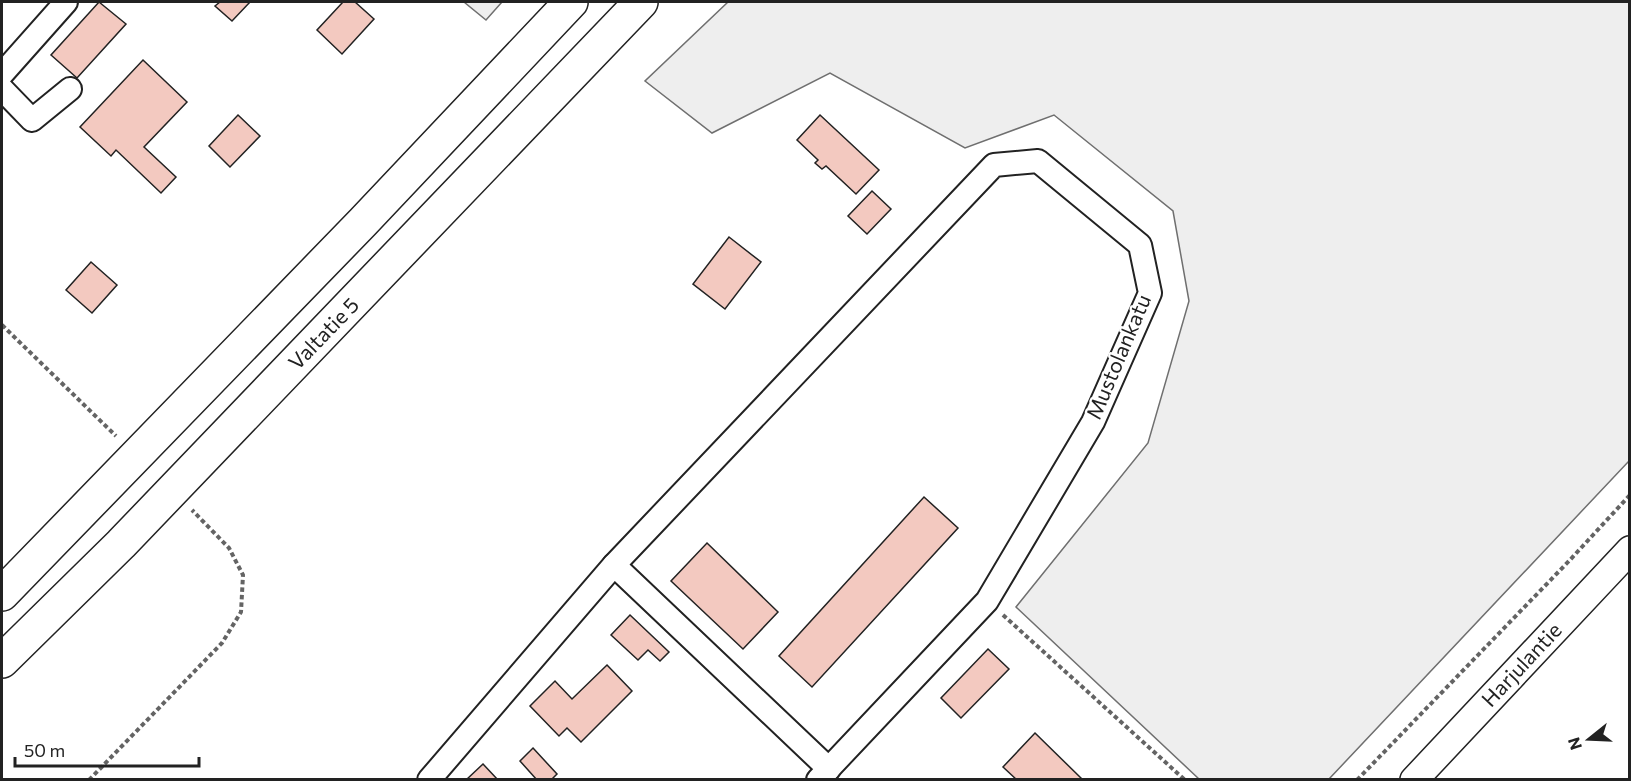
<svg xmlns="http://www.w3.org/2000/svg" width="1631" height="781" font-family="Commissioner,sans-serif">
<rect width="100%" height="100%" fill="#fff"/>
<!-- green -->
<g fill="#eee" stroke="#6f6f6f" stroke-width="1.5">
<path d="M464 2H502L486 20Z"/>
<path d="M728 2H1629V461L1329 779H1199L1016 607 1148 443 1189 301 1173 211 1054 115 965 148 830 73 712 133 645 81Z"/>
</g>
<!-- building -->
<g fill="#f3c9c0" stroke="#222" stroke-width="1.5">
<path d="M99 2 126 24 77 78 51 55Z"/>
<path d="M220 2H250L232 21 215 6Z"/>
<path d="M343 2H355L374 19 342 54 317 30Z"/>
<path d="M143 60 187 102 144 147 176 177 161 193 116 150 111 156 80 127Z"/>
<path d="M238 115 260 136 230 167 209 146Z"/>
<path d="M820 115 879 170 856 194 826 166 822 169 815 163 818 160 797 140Z"/>
<path d="M872 191 891 209 867 234 848 216Z"/>
<path d="M729 237 761 262 725 309 693 284Z"/>
<path d="M91 262 117 285 92 313 66 290Z"/>
<path d="M924 497 958 528 812 687 779 656Z"/>
<path d="M707 543 778 612 743 649 671 581Z"/>
<path d="M630 615 669 652 660 661 648 650 638 660 611 635Z"/>
<path d="M988 649 1009 669 961 718 941 698Z"/>
<path d="M607 665 632 691 581 742 567 728 559 736 530 706 555 681 572 699Z"/>
<path d="M1035 733 1083 780H1017L1003 767Z"/>
<path d="M533 748 557 774 551 780H537L520 761Z"/>
<path d="M483 764 498 780H466Z"/>
</g>
<g fill="none" stroke-linecap="round" stroke-linejoin="round">
<!-- minor casing -->
<g stroke="#222" stroke-width="26">
<g id="minor">
<path d="M2 74 66 2"/>
<path d="M2 89 32 120 70 89"/>
<path d="M614 565 829 769"/>
<path d="M429 780 614 565 994 165 1038 161 1140 245 1150 293 1093 422 987 601 818 780"/>
</g>
</g>
<!-- tertiary casing -->
<g stroke="#222" stroke-width="30">
<path id="tertiary" d="M1414 780 1630 550"/>
</g>
<!-- trunk casing -->
<g stroke="#222" stroke-width="36">
<g id="trunk">
<path d="M2 594 363 222 571 2"/>
<path d="M2 661 121 544 641 2"/>
</g>
</g>
<!-- path -->
<g stroke="#646464" stroke-width="4" stroke-dasharray="4.5 3" stroke-linecap="butt">
<path d="M2 325 116 436"/>
<path d="M1003 615 1185 780"/>
<path d="M89 780 222 643 241 612 243 575 229 548 192 510"/>
<path d="M1357 780 1569 561 1630 495"/>
</g>
<!-- minor -->
<use href="#minor" stroke="#fff" stroke-width="22"/>
<!-- tertiary -->
<use href="#tertiary" stroke="#fff" stroke-width="27"/>
<!-- trunk -->
<use href="#trunk" stroke="#fff" stroke-width="33"/>
</g>
<g text-anchor="middle" stroke-width="4.5" stroke-linejoin="round" paint-order="stroke">
<!-- street labels -->
<g font-size="21" fill="#222" stroke="#fff">
<text transform="translate(324 334) rotate(-46)" y="7">Valtatie 5</text>
<text transform="translate(1119 357) rotate(-67)" y="7">Mustolankatu</text>
<text transform="translate(1522 665) rotate(-47)" y="7">Harjulantie</text>
</g>
</g>
<!-- border -->
<rect width="1631" height="781" fill="none" stroke="#222222" stroke-width="6"/>
<!-- north arrow -->
<g transform="translate(1589 739) rotate(252)" stroke="#ffffff" stroke-width="4.5" paint-order="stroke">
<path d="M0-4.5L10 22L0 15L-10 22Z" fill="#222222"/>
<text y="-9" font-size="16" font-weight="bold" text-anchor="middle" fill="#222222">N</text>
</g>
<!-- scale -->
<path d="M15 757v9h184v-9" fill="none" stroke="#222222" stroke-width="3"/>
<text x="24" y="757" font-size="18" fill="#222222" stroke="#ffffff" stroke-width="4.5" paint-order="stroke">50 m</text>
</svg>
